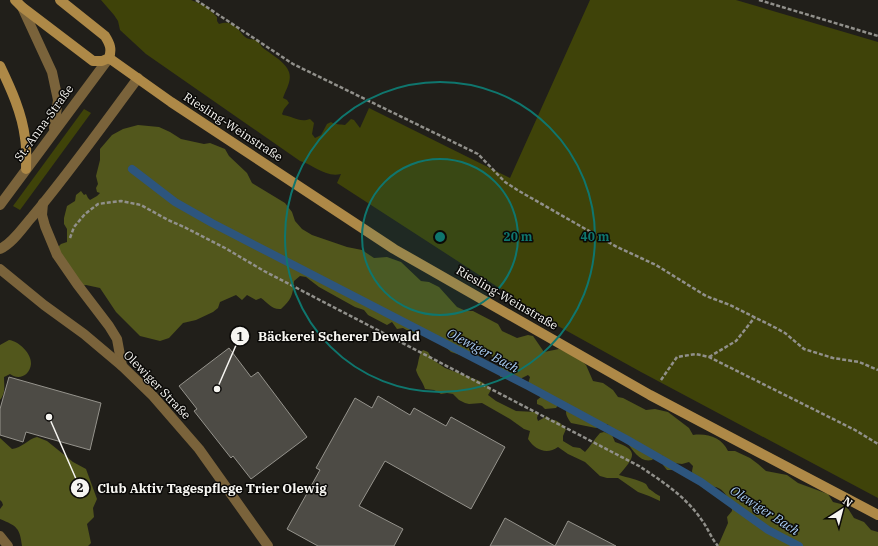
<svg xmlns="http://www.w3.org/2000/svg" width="878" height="546" font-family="'IBM Plex Serif',serif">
<rect width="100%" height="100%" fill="#211f1a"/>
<!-- green -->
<g fill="#3f4309">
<path d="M101 0H191L206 6 217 17V21L219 24C223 23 228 22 231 24 237 26 240 32 244 36 248 40 252 39 256 40 259 42 260 44 262 47 269 53 286 62 289 72 292 81 286 89 283 98L287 100 289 103 284 109 282 114 283 115C293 116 299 123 310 119L314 123 312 134 315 138 321 135 327 124 331 122C336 125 340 124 345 125L351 119 354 120 360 128 369 108 510 178 590 0H736L878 42V498L641 372 558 326 337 183 341 174C326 178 314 165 300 161L146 54 120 30 118 21 114 15Z"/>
<path d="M84 109 91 113 20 210 13 206Z"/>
</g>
<!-- forest -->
<g fill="#52571c">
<path d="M138 125 159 127 170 132 181 139 204 144 210 143 225 149 229 156 247 173 252 183 285 203 292 212 295 221 302 229 312 235 347 247 362 250 374 258 387 257 401 262 421 281 429 282 439 287 457 307 466 311H473L498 324 502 331 517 338 528 335 533 336 544 352 559 349 579 358 586 365 593 381 603 383 613 390 618 397 623 398 646 410 655 409 668 412 689 428 693 435C708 433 722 438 728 451H735L750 458 758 464 766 471 787 475 798 483 828 494 833 502 841 504 847 507 854 518 864 522 871 530 878 532V546H718L728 523 727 517 732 511C732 503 724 488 715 487 705 485 702 486 693 480L692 471 693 466 689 462 682 464 674 463 672 470H667L663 465 664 458 662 455 655 457 652 460C640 463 634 451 627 443L629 438 627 436 623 439C615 435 613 428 607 424L596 428 571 423C565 414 565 413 568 403L559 404 556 408 545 409 542 406 537 404V400L542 396 541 394 532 390 528 384 530 377 528 375 522 378 518 384 508 378 500 377 499 370 501 368C498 362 493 359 490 353H483L472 359 451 352 440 342 424 335 410 332 403 328 397 329 392 322 387 325 368 315 364 310 355 307 319 287 306 277 300 276 294 281C293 295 291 300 281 309 272 310 268 303 261 298L256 300 247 295 242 300 236 295 220 302 218 308 213 312 196 320 183 323 169 338 160 341 140 336 116 312 100 288 86 285 80 286 66 265 58 247 61 244 67 242V229L64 224V218L67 206 75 201 76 195 81 191 84 195 86 194 88 198 90 200 97 196 100 193 97 192 96 188 98 184 96 176 100 160V149L112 135 123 129Z"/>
<path d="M9 340C19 341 32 354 31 364 30 375 19 381 10 374L4 377C4 385 6 393 0 400V345Z"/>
<path d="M423 350 428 352 432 359 445 368 480 381 490 387 491 390 488 395 496 401 516 411 536 412 538 414 537 418 538 421 547 416 550 420C557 419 561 424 566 429L563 436V441L573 447 580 448 585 452C591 446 594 439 600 433L604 432 612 435 615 442C641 450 633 459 619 475 628 478 637 479 646 484L649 489C653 491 655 494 660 496V501L649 496 638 492 618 478H607L600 476 585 462 568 454 558 447C547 455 535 450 528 439L530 431 524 429 510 419 482 403 469 404 465 403 459 400 453 394 447 393 441 394 434 390 425 389C423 382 418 377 416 370 419 363 418 355 423 350Z"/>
<path d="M37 437 47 441 73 462 86 469 97 499 93 508 94 517 87 524 91 543 88 546H22C20 528 17 526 0 519V509L3 505 2 502 0 500V438L12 449C22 448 28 439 37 437Z"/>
</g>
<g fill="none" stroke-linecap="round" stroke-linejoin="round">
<!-- stream -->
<path stroke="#2d557d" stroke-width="8" d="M132 169 175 202 212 223 528 386 626 439 701 482 768 530 799 546"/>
</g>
<!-- building -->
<g fill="#4d4b45" stroke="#95938c">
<path d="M229 348 251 377 258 372 307 437 251 479 233 456 231 458 194 411 197 409 179 386Z"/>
<path d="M9 377 101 403 90 450 26 432 23 442 0 435V409Z"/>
<path d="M378 396 410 415 414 408 446 426 451 417 505 447 471 509 385 461 359 506 403 529 394 546H318L287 529 320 470 316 468 355 398 372 408Z"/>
<path d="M505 518 555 546 568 521 616 546H490Z"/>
</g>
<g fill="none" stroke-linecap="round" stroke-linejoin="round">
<!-- path -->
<g stroke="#91908b" stroke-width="2.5" stroke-dasharray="4 2" stroke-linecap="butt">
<path d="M196 0 293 64 478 154 505 182 519 191 617 247 656 265 706 296 730 305 776 328 785 333 804 349 833 358 859 362 878 370"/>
<path d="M759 0 878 36"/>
<path d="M70 238 74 227 85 214 98 204 121 201 141 205 168 220 184 227 225 248 264 271 639 466C662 481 686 497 701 519 708 528 711 538 718 546"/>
<path d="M709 357 736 341 755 317"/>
<path d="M661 380 677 357 696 354 709 357 855 430 878 444"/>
</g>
<!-- minor -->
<path stroke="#7a633b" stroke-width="10" d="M0 536 8 546"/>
<!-- tertiary -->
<g stroke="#7a633b" stroke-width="10">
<path d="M22 7 52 72 58 100 54 128"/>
<path d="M43 203 42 215 45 226 57 255 77 284 109 326 117 339 122 366"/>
<path d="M0 205 109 58"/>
<path d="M0 249C13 243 23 227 32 217 69 173 103 125 138 78"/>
<path d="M0 269 44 305 84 334 122 366 153 396 199 449 268 546"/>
</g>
<!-- secondary -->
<g stroke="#ae8947" stroke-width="10">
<path d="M15 0 22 7 93 61H102L109 58C112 49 110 44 105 36L60 0"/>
<path d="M109 58 171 102 394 249 650 395 878 515"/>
<path d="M0 66C11 89 22 113 25 138 27 149 26 159 26 169"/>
</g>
</g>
<!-- distance rings -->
<circle cx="440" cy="237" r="78" fill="#0f766e" fill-opacity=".12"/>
<g fill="none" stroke="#0f766e" stroke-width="2">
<circle cx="440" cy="237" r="78"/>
<circle cx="440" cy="237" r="155"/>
</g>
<g text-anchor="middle" stroke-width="3" stroke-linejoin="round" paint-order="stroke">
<!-- street labels -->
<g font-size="12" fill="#f6f5f1" stroke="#0a0907">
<text transform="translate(44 123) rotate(-54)" y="4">St.-Anna-Straße</text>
<text transform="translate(233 127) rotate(33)" y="4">Riesling-Weinstraße</text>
<text transform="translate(507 298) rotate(30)" y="4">Riesling-Weinstraße</text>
<text transform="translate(157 385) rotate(46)" y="4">Olewiger Straße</text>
</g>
<!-- water labels -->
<g font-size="13" font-style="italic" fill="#a9cdf3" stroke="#0a0907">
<text transform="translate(483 350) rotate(28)" y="5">Olewiger Bach</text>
<text transform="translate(765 510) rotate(33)" y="5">Olewiger Bach</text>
</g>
</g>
<circle cx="440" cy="237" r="6" fill="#0f766e" stroke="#0a0907" stroke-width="2"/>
<g font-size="12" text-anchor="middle" font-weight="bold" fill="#0f766e" stroke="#0a0907" stroke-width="3" stroke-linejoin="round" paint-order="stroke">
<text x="518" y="241">20 m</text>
<text x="595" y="241">40 m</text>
</g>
<!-- callouts -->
<path fill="none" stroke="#f6f5f1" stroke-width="1.5" d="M217 389L240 336M49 417L80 488"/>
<g fill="#f6f5f1" stroke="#0a0907" stroke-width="1.5">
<circle cx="217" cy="389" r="4"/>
<circle cx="49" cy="417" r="4"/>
<circle cx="240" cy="336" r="10"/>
<circle cx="80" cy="488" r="10"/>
</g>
<g font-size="12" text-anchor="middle" font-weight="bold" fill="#111">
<text x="240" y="341">1</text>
<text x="80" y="492">2</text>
</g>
<g font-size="13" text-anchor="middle" font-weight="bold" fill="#f6f5f1" stroke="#0a0907" stroke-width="3" stroke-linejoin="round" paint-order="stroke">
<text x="339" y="341">Bäckerei Scherer Dewald</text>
<text x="212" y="493">Club Aktiv Tagespflege Trier Olewig</text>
</g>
<!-- north arrow -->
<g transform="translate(842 510) rotate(36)" stroke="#0a0907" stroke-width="3" paint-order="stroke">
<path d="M0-3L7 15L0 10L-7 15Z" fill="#f6f5f1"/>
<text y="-6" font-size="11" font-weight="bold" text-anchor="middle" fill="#f6f5f1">N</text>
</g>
</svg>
